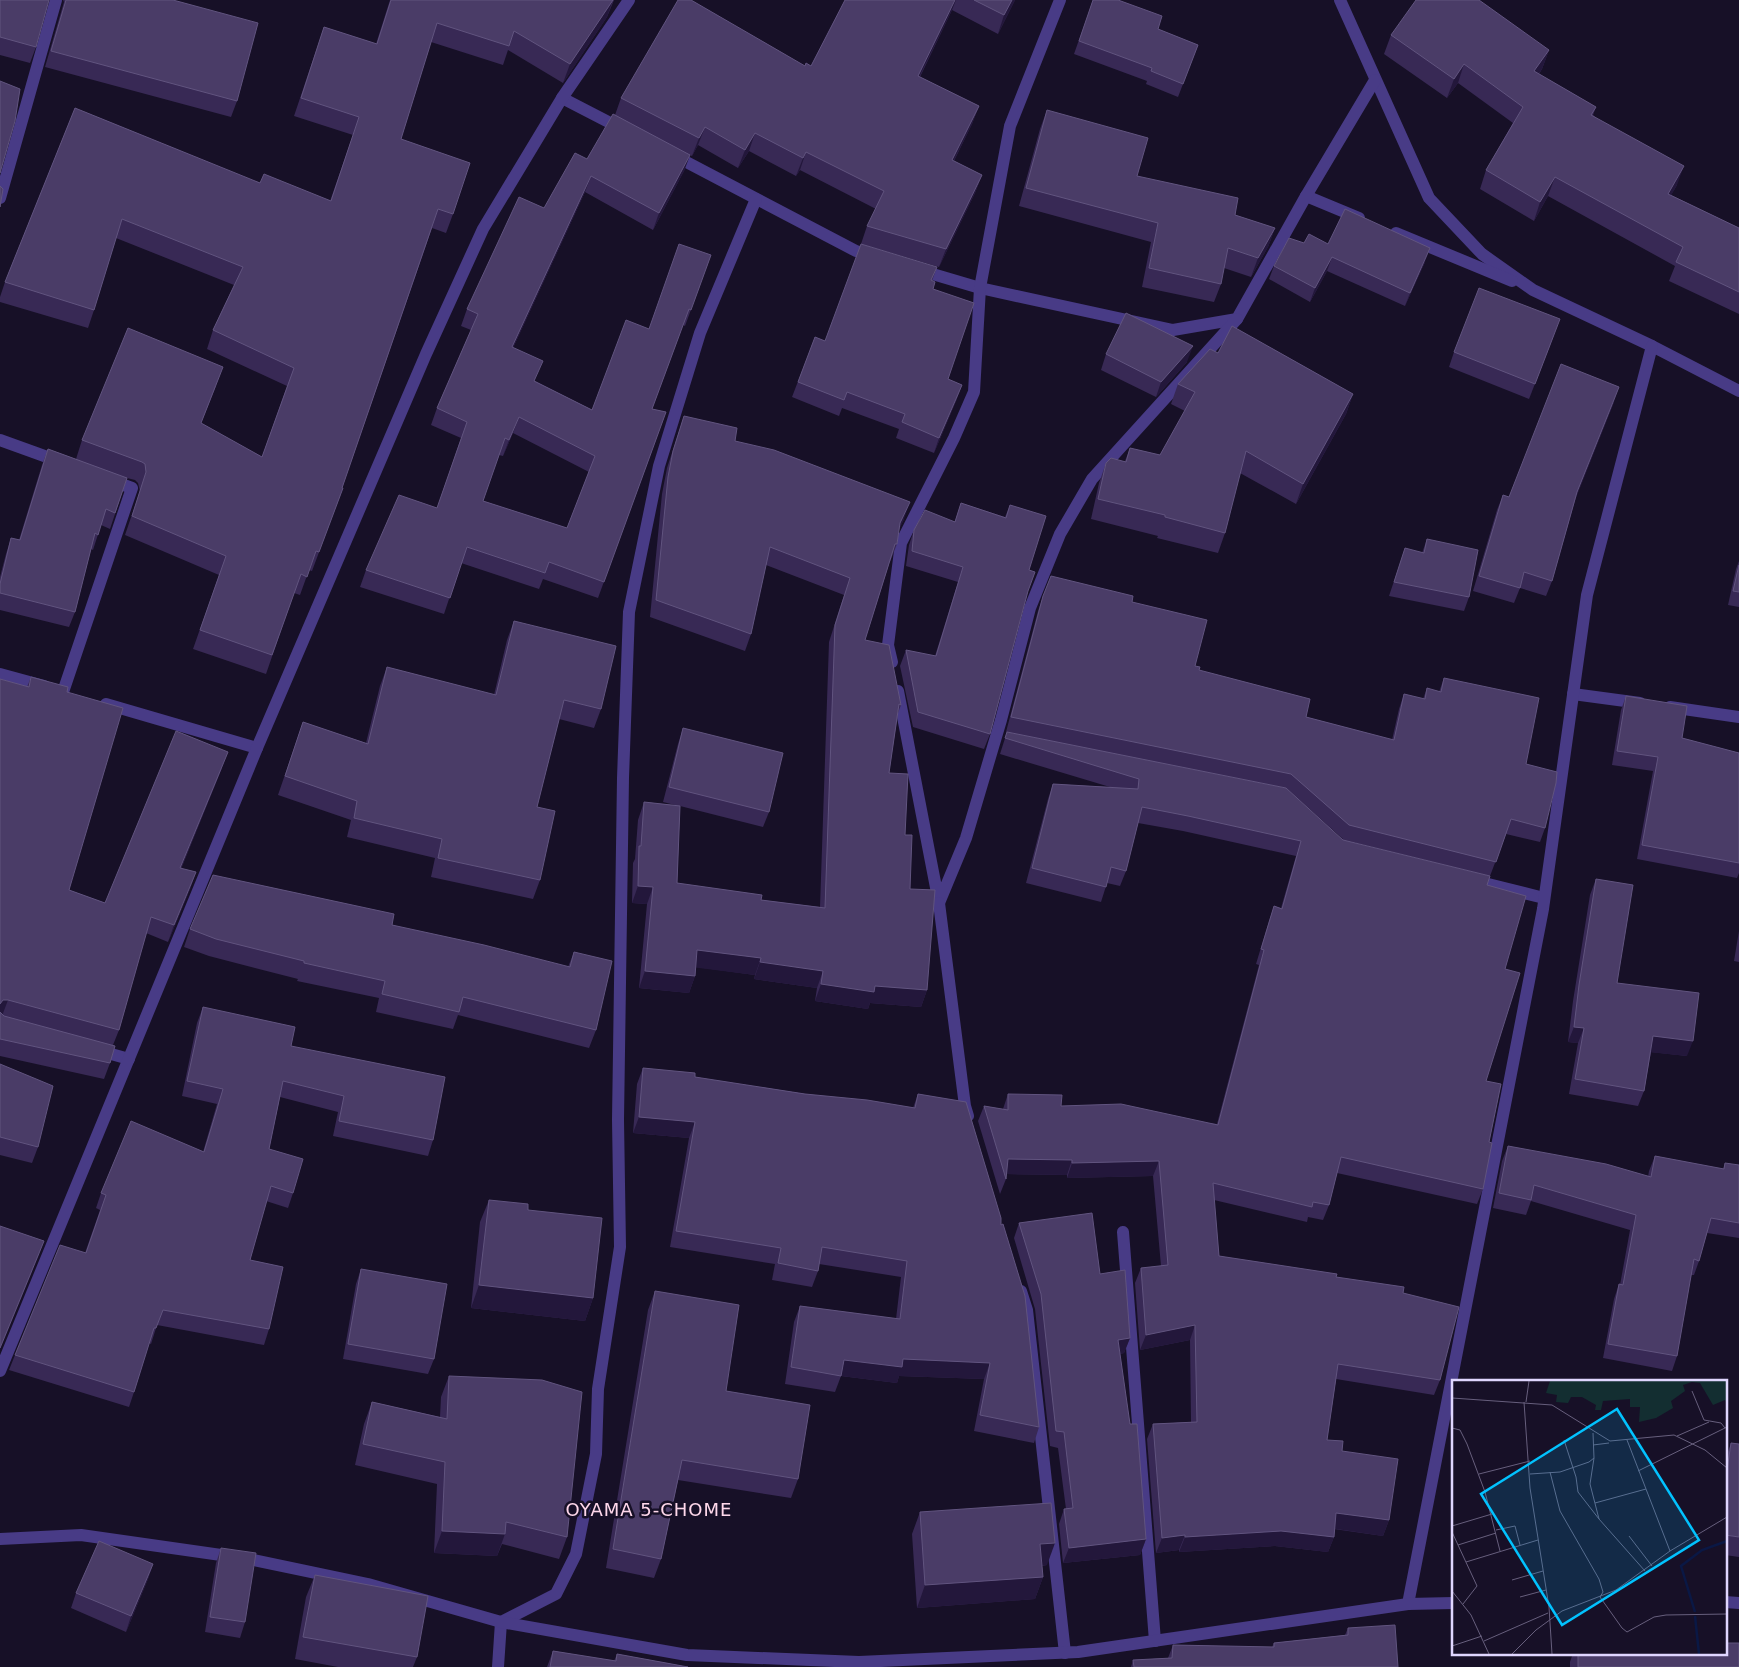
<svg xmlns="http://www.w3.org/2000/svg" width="1739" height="1667" font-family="'DejaVu Sans',sans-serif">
<rect width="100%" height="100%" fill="#171027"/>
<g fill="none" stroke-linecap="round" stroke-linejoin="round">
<!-- minor -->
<g stroke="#483b86" stroke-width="12">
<path d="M1340 0 1429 198 1482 254 1533 290 1652 346 1739 391"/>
<path d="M562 98 622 129"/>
<path d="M673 155 856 251 874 256"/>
<path d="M1306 196 1359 218"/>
<path d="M0 198 56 0"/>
<path d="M1396 233 1512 281"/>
<path d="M919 270 980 288 1173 330 1237 319 1306 196 1375 80"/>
<path d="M0 440 61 462"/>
<path d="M892 662 888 645 901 543 954 438 974 392 980 288 1010 126 1060 0"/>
<path d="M0 674 44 686"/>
<path d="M898 691 939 903 966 838 1001 720 1030 608 1060 534 1092 479 1237 319"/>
<path d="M63 692 132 488 110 480"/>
<path d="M1573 694 1640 703"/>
<path d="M106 704 257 748"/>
<path d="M1670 707 1739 717"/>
<path d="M1472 880 1544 898"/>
<path d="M939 903 965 1106 968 1116"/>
<path d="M97 1050 129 1059"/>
<path d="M1123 1232 1155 1641"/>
<path d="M1021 1291 1027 1310 1065 1653"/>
<path d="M0 1371 257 748 426 354 483 229 562 98 629 0"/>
<path d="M1408 1604 1543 909 1587 595 1652 346"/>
<path d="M498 1667 501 1622 556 1594 576 1554 596 1454 598 1389 620 1247 618 1120 623 778 629 612 659 466 700 333 756 199"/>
</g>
<!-- tertiary -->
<g stroke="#483b86" stroke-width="12">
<path d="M0 1539 81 1535 249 1559 368 1584 501 1622 687 1655 859 1662 1078 1652 1408 1604 1453 1603"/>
<path d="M1725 1602 1739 1603"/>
</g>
</g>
<!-- wall -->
<g fill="#382955" fill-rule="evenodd">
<path d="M0 0 36 47 30 63 0 55Z"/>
<path d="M63 0H173L237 101 231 117 45 67 64 2Z"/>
<path d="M390 0H614L607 17 563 83 508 50 503 65 431 42 401 139 453 214 446 233 432 228 342 488H343L312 571 309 570 300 595 294 593 266 674 193 649 219 575 125 535 140 491 138 483 135 480 127 478 110 529 101 525 93 550 91 549 75 612 69 627 0 610V577L6 554 11 538 19 540 42 465 48 449 76 459 82 440 216 386 201 423 262 457 287 386 207 349 213 330 234 285 116 238 94 310 88 328 0 302V297L5 282 75 108 260 183 330 201 353 135 294 116 324 27 376 44Z"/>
<path d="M845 0H1015L998 34 952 10 920 77 979 106 972 124 954 161 982 175 975 193 939 267 861 244 867 226 876 209 800 170 796 176 749 151 738 168 698 145 692 156 690 155 684 171 653 230 585 192 513 348 535 381 592 410 649 329 711 255 685 326 683 325 652 409 666 412 598 598 543 579 539 589 461 563 444 614 360 587 366 570 437 508 461 438 431 425 437 408 471 330 461 326 467 309 544 208 587 159 615 115 621 98 805 66H811ZM513 433 589 472 567 528 483 501 499 455 503 456Z"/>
<path d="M1093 0 1158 29 1198 45 1178 97 1146 84 1147 81 1074 54Z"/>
<path d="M1391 35 1549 50 1542 69 1539 74 1596 107 1593 115 1677 185 1671 195 1739 228V314L1669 281 1675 266 1548 196 1534 221 1480 189 1486 170 1513 123 1458 83 1447 98 1384 54Z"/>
<path d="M1047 110 1137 176 1235 215 1275 228 1268 247 1251 277 1224 268 1221 284 1214 302 1142 287 1151 242 1019 206 1040 129Z"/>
<path d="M1304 243 1328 244 1425 262 1405 306 1327 271 1310 302 1269 279 1274 266Z"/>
<path d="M937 267 932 281 933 289 948 379 962 385 956 401 934 453 896 438 899 429 842 408 839 416 792 397 815 337 825 341Z"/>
<path d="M1554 335 1529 399 1449 367 1454 352Z"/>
<path d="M1218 353 1353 394 1346 414 1296 504 1240 473 1225 533 1218 553 1157 538 1158 536 1091 519 1099 483 1106 463 1125 461 1130 448 1160 455 1185 411 1171 404 1178 384Z"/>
<path d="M1106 354 1187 362 1156 397 1101 370Z"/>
<path d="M1614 402 1576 497 1552 581 1546 596 1520 588 1514 603 1473 591 1497 510 1503 495 1509 497Z"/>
<path d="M684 416 735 441 904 519 899 529 897 544 890 562V561L865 640 901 705 898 713 889 773 905 835 910 889 927 990 921 1007 870 1003 868 1009 815 1001 817 988 754 979 755 975 696 967 695 976 689 993 639 988 647 904 632 903 633 863 635 859 638 820 644 802 675 805 663 802 678 744 683 728 769 812 763 827 680 806 677 883 761 900 820 907 829 642 844 595 766 565 751 634 745 651 650 617 662 494 667 468Z"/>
<path d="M961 503 1005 517 1010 505 1029 570 1027 595 990 734 984 749 913 727 900 666 906 650 935 656 958 582 906 566 909 545 914 530 955 521Z"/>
<path d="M1427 539 1469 597 1464 611 1389 596 1405 548 1422 553Z"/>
<path d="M1739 561V607L1728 605 1736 569Z"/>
<path d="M1043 596 1132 602 1199 670 1306 717 1392 740 1399 709 1404 694 1423 699 1427 688 1439 692 1444 678 1526 764 1545 828 1540 842 1506 834 1490 876 1344 840 1286 788 1006 732 1038 611Z"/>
<path d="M514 621 601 709 594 728 559 719 537 807 540 880 533 899 431 877 435 858 347 837 351 820 278 795 303 722 366 743 380 686 387 667 494 695 507 640Z"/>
<path d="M31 677 67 692 69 890 105 903 222 768 181 869 196 872 190 889 168 942 146 933 119 1030 113 1045 110 1063 104 1079 0 1056V679L27 687Z"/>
<path d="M1626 696 1682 738 1739 753V873L1737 878 1637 859 1653 771 1612 765 1621 710Z"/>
<path d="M1007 732 1487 885 1505 969 1486 1081 1489 1142 1483 1189 1477 1204 1337 1173 1329 1205 1323 1220 1308 1217 1307 1222 1214 1200 1219 1256 1336 1277 1403 1293 1440 1380 1434 1395 1336 1379 1327 1440 1342 1451 1389 1520 1383 1536 1334 1529V1537L1328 1552 1275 1546 1179 1552V1550L1156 1553 1147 1439 1153 1424 1191 1422 1190 1340 1140 1350 1135 1283 1141 1268 1161 1266 1153 1176 1067 1178V1175L1006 1174V1179L1000 1194 978 1121 984 1106 1003 1109 1008 1094 1061 1106 1217 1124 1259 965 1256 964 1269 921 1274 906 1281 908 1296 856 1183 831 1138 823 1126 871 1120 886 1107 883 1101 902 1026 883 1048 799 1053 784 1110 787 1000 754Z"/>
<path d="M1596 879 1617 983 1687 1056 1651 1052 1644 1091 1638 1106 1569 1094 1578 1043 1568 1042 1573 1001 1590 895Z"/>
<path d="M392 925 568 967 574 952 596 1030 589 1048 458 1015 453 1029 376 1012 379 998 297 981 298 979 209 956 184 947 190 929Z"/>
<path d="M1739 931V962L1734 961Z"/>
<path d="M203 1007 291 1046 433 1140 428 1156 333 1136 338 1112 280 1097 269 1149 293 1193 288 1208 266 1201 250 1260 269 1329 264 1345 157 1325 151 1344 149 1343 134 1392 129 1407 9 1370 15 1355 85 1253 100 1210 96 1208 101 1193 203 1152 217 1104 182 1096 197 1023Z"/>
<path d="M0 1064 38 1147 32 1163 0 1155Z"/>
<path d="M643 1068 695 1077 805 1094 913 1108 918 1094 1001 1225 1039 1427 1034 1443 974 1431 984 1379 899 1376 897 1383 841 1376 835 1392 785 1384 794 1322 800 1306 896 1319 901 1277 819 1264 818 1271 812 1287 772 1280 775 1264 670 1247 689 1138 633 1133 637 1084Z"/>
<path d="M1508 1146 1648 1177 1649 1171 1655 1156 1723 1169 1725 1163 1739 1165V1238L1707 1233 1699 1261 1694 1275H1691L1677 1356 1672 1371 1603 1358 1614 1299 1619 1284 1620 1285 1630 1230 1531 1201 1526 1215 1493 1208 1502 1161Z"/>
<path d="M489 1200 528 1210 593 1298 585 1321 471 1308 480 1222Z"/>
<path d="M1019 1223 1100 1274 1130 1338 1124 1353 1120 1354 1146 1539 1140 1555 1063 1563 1059 1524 1064 1509H1066L1058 1448 1050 1446 1035 1309 1014 1238Z"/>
<path d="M361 1269 434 1359 428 1374 343 1359 356 1284Z"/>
<path d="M655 1291 726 1391 798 1479 791 1498 678 1480 661 1559 654 1578 606 1568 648 1310Z"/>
<path d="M449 1376 567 1537 559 1559 502 1544 497 1556 434 1553 437 1484 355 1465 364 1424 372 1402 440 1417 441 1397Z"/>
<path d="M1731 1443 1739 1444V1557L1725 1555V1460Z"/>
<path d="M920 1512 1047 1565 1042 1566 1043 1577 1035 1599 917 1608 912 1534Z"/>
<path d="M221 1548 245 1622 240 1638 205 1632 216 1563Z"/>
<path d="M153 1564 148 1579 126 1632 71 1608 76 1593Z"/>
<path d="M315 1575 417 1657 413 1667H338L295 1659 306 1597Z"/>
<path d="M1348 1628 1398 1667H1131L1133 1660 1168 1658 1173 1645 1272 1647 1274 1643 1345 1635Z"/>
<path d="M553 1651 614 1661 617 1654 688 1667H547Z"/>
<path d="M1573 1653H1725L1739 1667H1570V1662Z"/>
</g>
<!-- shaded-wall -->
<g fill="#23173b">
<path d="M613 0 607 17 563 83 570 64Z"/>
<path d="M955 0H956L952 10 911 94 918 76Z"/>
<path d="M1012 0H1015L998 34 1004 15Z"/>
<path d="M1549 50 1542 69 1527 90 1534 71Z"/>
<path d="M1464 64 1458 83 1447 98 1454 79Z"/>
<path d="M979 106 972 124 945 178 952 160Z"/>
<path d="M705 127 698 145 692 156 699 138Z"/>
<path d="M755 133 749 151 738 168 745 150Z"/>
<path d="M806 152 800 170 796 176 803 158Z"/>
<path d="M690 155 684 171 653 230 659 213Z"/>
<path d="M1684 166 1677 185 1661 213 1668 194Z"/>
<path d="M982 175 975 193 939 267 946 249Z"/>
<path d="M591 176 585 192 506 363 512 347Z"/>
<path d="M1555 177 1548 196 1534 221 1540 202Z"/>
<path d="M1275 228 1268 247 1251 277 1258 258Z"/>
<path d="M1430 248 1425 262 1405 306 1410 293Z"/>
<path d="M1332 257 1327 271 1310 302 1315 288Z"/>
<path d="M1193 346 1187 362 1156 397 1161 382Z"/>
<path d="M223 367 216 386 194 441 201 423Z"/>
<path d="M962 385 956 401 934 453 939 438Z"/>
<path d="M1619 387 1614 402 1572 508 1577 492Z"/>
<path d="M1353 394 1346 414 1296 504 1303 484Z"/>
<path d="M519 417 513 433 503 456 509 440Z"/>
<path d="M910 502 904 519 894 540 900 523Z"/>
<path d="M228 752 222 768 174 885 180 868Z"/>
<path d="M196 872 190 889 168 942 174 925Z"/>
<path d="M638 886 653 887 647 904 632 903Z"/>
<path d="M697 950 761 958 755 975 691 967Z"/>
<path d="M760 962 823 971 817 988 754 979Z"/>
<path d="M645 971 695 976 689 993 639 988Z"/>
<path d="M821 984 875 986 927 990 921 1007 870 1003 868 1009 815 1001Z"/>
<path d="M3 1000H8L2 1016H0V1004Z"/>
<path d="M1574 1027 1584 1028 1578 1043 1568 1042Z"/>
<path d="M1653 1036 1693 1041 1687 1056 1648 1052Z"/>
<path d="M639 1117 695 1122 689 1138 633 1133Z"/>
<path d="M1008 1159 1072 1160 1067 1175 1004 1174Z"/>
<path d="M1159 1161 1153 1176 1067 1178 1072 1163Z"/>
<path d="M44 1241 39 1255 0 1350V1348Z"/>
<path d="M479 1285 593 1298 585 1321 471 1308Z"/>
<path d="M1195 1325 1190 1340 1140 1350 1146 1335Z"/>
<path d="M1130 1338 1124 1353 1113 1356 1118 1340Z"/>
<path d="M903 1359 990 1363 984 1379 899 1376 897 1383 841 1376 844 1360Z"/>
<path d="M1336 1513 1389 1520 1383 1536 1330 1528Z"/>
<path d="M442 1531 505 1534 497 1556 434 1553Z"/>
<path d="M1281 1531 1334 1537 1328 1552 1275 1546 1179 1552 1185 1537Z"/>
<path d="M1185 1535 1179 1550 1156 1553 1162 1538Z"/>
<path d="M1146 1539 1140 1555 1063 1563 1069 1548Z"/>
<path d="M1055 1543 1047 1565 1032 1567 1040 1544Z"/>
<path d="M153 1564 148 1579 126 1632 131 1616Z"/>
<path d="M1043 1577 1035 1599 917 1608 925 1585Z"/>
</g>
<!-- building -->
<g fill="#4a3c67" stroke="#61547f" fill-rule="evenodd">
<path d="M0 0H49L36 47 0 37Z"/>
<path d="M66 0H173L258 23 237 101 51 51Z"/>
<path d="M391 0H613L570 64 514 31 509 46 437 23 401 139 470 163 453 214 438 209 342 488H343L319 552 316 551 307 577 301 574 272 655 200 630 226 556 132 516 146 472 145 464 142 462 82 440 128 328 223 367 201 423 262 457 294 368 213 330 243 267 122 219 94 310 5 282 75 108 260 183 264 174 331 201 359 117 301 98 324 27 377 44Z"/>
<path d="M678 0H691L805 66 806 63 811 66 845 0H955L918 76 979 106 952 160 982 175 946 249 867 226 884 191 806 152 803 158 755 133 745 150 705 127 699 138 621 98Z"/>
<path d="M974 0H1012L1004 15Z"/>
<path d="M1093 0H1118L1162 16 1158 29 1198 45 1183 84 1151 71 1152 68 1079 41Z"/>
<path d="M1416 0H1479L1549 50 1534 71 1596 107 1591 115 1684 166 1668 194 1739 228V292L1676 262 1683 247 1555 177 1540 202 1486 170 1523 107 1464 64 1454 79 1391 35Z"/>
<path d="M0 81 20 89 15 121 0 173Z"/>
<path d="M1047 110 1148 138 1137 176 1238 198 1235 215 1275 228 1258 258 1228 248 1221 284 1149 268 1158 223 1026 188Z"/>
<path d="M613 114 690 155 659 213 591 176 512 347 543 361 534 381 592 410 626 320 649 329 679 244 711 255 691 310 689 309 652 409 666 412 604 582 549 562 545 573 467 547 450 598 366 570 399 495 437 508 467 422 437 408 478 314 467 309 519 197 544 208 575 153 587 159ZM519 417 595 456 567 528 483 501 505 438 509 440Z"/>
<path d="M0 186 3 189 0 207Z"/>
<path d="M1345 209 1430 248 1410 293 1332 257 1315 288 1274 266 1289 238 1304 243 1309 234 1328 244Z"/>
<path d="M861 244 937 267 931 280 935 282 933 289 974 303 948 379 962 385 939 438 902 422 905 414 847 392 844 400 798 382 815 337 825 341Z"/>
<path d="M1479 288 1560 319 1535 384 1454 352Z"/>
<path d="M1126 313 1193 346 1161 382 1106 354Z"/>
<path d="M1232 326 1353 394 1303 484 1246 451 1225 533 1165 517V515L1098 499 1106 463 1111 458 1126 462 1130 448 1160 455 1195 392 1178 384 1210 349 1218 353Z"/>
<path d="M1561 364 1619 387 1577 492 1552 581 1524 572 1520 588 1479 576 1503 495 1509 497Z"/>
<path d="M684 416 737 428 735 441 774 450 910 502 900 523 897 544H895L865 640 889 645 901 705 899 704 889 773 908 774 905 835H912L910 889 935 890 927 990 875 986 874 992 821 984 823 971 760 962 761 958 697 950 695 976 645 971 653 887 638 886 639 846H641L644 802 680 806 677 883 762 895 761 900 825 908 835 625 850 578 770 547 751 634 656 600 668 477 673 451Z"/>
<path d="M48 449 127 478 115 513 106 509 98 535 95 533 75 612 0 593V584L11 538 20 540Z"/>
<path d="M961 503 1006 518 1010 505 1046 516 1029 570 1035 572 1028 591 990 734 918 712 906 650 936 656 963 567 912 551 914 530 925 510 955 522Z"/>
<path d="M1427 539 1478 550 1469 597 1394 582 1405 548 1424 553Z"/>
<path d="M1739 565V592L1733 591Z"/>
<path d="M1051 576 1133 596 1132 602 1207 620 1195 666 1200 667 1199 670 1310 699 1306 717 1394 740 1404 694 1425 699 1427 688 1441 692 1444 678 1539 698 1526 764 1557 772 1556 783 1545 828 1511 819 1496 862 1349 825 1291 774 1011 717 1043 596Z"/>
<path d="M514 621 616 646 601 709 564 700 537 807 555 811 540 880 438 858 442 839 354 818 357 801 285 776 303 722 368 744 387 667 496 695Z"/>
<path d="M31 677 68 687 67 692 123 708 69 890 105 903 176 731 228 752 180 868 196 872 174 925 151 917 119 1030 8 1000H3L0 1004V679L29 687Z"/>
<path d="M1626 696 1687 706 1682 738 1739 753V863L1642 845 1658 757 1617 751Z"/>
<path d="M683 728 783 753 769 812 669 787Z"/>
<path d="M1007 732 1286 788 1343 840 1490 876 1487 885 1526 896 1505 969 1520 973 1486 1081 1501 1084 1489 1142 1492 1143 1483 1189 1341 1157 1329 1205 1313 1202 1312 1207 1213 1183 1219 1256 1337 1274 1336 1277 1404 1287 1403 1293 1459 1307 1440 1380 1338 1364 1327 1440 1343 1441 1342 1451 1398 1459 1389 1520 1336 1513 1334 1537 1281 1531 1185 1537V1535L1162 1538 1153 1424 1197 1422 1195 1325 1146 1335 1141 1268 1168 1265 1159 1161 1072 1163V1160L1008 1159 1006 1179 984 1106 1008 1110V1094L1062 1095 1061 1106 1121 1104 1218 1125 1264 950 1261 949 1274 906 1282 909 1301 841 1188 816 1142 807 1126 871 1111 867 1106 887 1032 868 1053 784 1138 789 1139 779 1005 738Z"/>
<path d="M213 875 394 914 392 925 484 945 570 967 574 952 612 961 596 1030 463 997 459 1012 382 994 385 981 304 963V961L216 939 190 929Z"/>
<path d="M1596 879 1633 885 1617 983 1699 993 1693 1041 1653 1036 1644 1091 1575 1079 1584 1028 1574 1027 1579 985Z"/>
<path d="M203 1007 295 1027 291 1046 445 1077 433 1140 339 1121 344 1096 283 1081 269 1149 303 1159 293 1193 271 1186 250 1260 283 1267 269 1329 163 1310 156 1328H154L134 1392 15 1355 60 1245 86 1253 106 1195 101 1193 131 1121 204 1152 223 1089 187 1081Z"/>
<path d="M0 1012 4 1016 115 1046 110 1063 0 1039Z"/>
<path d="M0 1064 53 1086 38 1147 0 1137Z"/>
<path d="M643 1068 695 1073V1077L805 1094 867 1100 915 1108 918 1094 966 1102 1001 1218V1225L1003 1224 1025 1296 1039 1427 980 1415 990 1363 903 1359 902 1367 844 1360 841 1376 791 1367 800 1306 900 1319 907 1261 822 1247 818 1271 778 1263 781 1248 676 1231 695 1122 639 1117Z"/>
<path d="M1508 1146 1606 1164 1651 1177 1655 1156 1724 1169 1725 1163 1739 1165V1223L1711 1218 1699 1261 1694 1259 1677 1356 1608 1344 1619 1284 1623 1285 1636 1215 1534 1185 1531 1200 1499 1193Z"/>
<path d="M489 1200 528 1204V1210L602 1218 593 1298 479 1285Z"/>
<path d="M1092 1213 1100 1274 1125 1270 1130 1338 1118 1340 1130 1424H1137L1146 1539 1069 1548 1064 1509 1073 1508 1064 1432 1056 1431 1041 1294 1019 1223Z"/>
<path d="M0 1226 44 1241 0 1348Z"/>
<path d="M361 1269 447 1284 434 1359 348 1344Z"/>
<path d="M655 1291 739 1305 726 1391 810 1405 798 1479 682 1460 661 1559 613 1549Z"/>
<path d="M449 1376 542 1380 582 1392 567 1537 506 1522 505 1534 442 1531 445 1462 363 1444 372 1402 447 1419Z"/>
<path d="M1731 1443 1739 1444V1537L1725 1535V1484Z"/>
<path d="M1051 1503 1055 1543 1040 1544 1043 1577 925 1585 920 1512Z"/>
<path d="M99 1541 153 1564 131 1616 76 1593Z"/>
<path d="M221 1548 256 1553 245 1622 210 1617Z"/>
<path d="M315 1575 428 1596 417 1657 303 1637Z"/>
<path d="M1395 1625 1398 1667H1134L1133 1660 1172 1658 1173 1645 1274 1647V1643L1348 1635V1628Z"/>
<path d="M1725 1643H1739V1667H1578V1653H1725Z"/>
<path d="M553 1651 616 1661 617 1654 688 1667H550Z"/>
</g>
<g text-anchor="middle" stroke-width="5" stroke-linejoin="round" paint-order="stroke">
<!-- neighbourhood labels -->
<g font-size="18" letter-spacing="1" fill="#ffd8eb" stroke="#171027">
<text x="649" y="1516">OYAMA 5-CHOME</text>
</g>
</g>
<!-- overview -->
<g transform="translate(1452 1380)">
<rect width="275" height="275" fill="#171027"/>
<path d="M98 1H275V24L273 20 261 25 248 3 240 2 231 5 233 11 219 21 221 28 204 38 187 42 188 27H178V19L151 21 149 30H143L144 25 130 17H119L116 23 104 22 105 15 94 13Z" fill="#132e31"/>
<path fill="none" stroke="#0a1845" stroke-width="2.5" d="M243 232 229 186 250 170 275 161M243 236 247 274"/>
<path fill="none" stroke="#675f7d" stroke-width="1" d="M240 11 252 40 269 43 273 48M0 18 100 25 158 61 222 55 253 70 275 88M72 22 78 108 97 227 100 274M74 22 77 1M0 48 8 50 15 64 33 112 48 171M225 56 257 42M112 60 124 97 126 112 147 139 138 104 142 78M175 60 218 171M141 65 157 63M186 91 275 47M98 92 108 131 147 199 151 212 148 217 170 248 175 252 202 237 214 235 275 234M27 94 78 81M78 94 108 92 137 82 142 78 141 53M143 123 194 109M147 139 193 191M0 146 40 134M44 150 63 146 68 165M0 152 25 206 11 224M177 156 200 186M6 165 44 153M14 182 86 160M60 200 91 191M0 211 19 235 37 274M68 217 94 210M32 261 96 233M0 266 30 256M60 274 84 250 110 231 164 210 218 171 275 137"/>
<path fill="#02c2fe" fill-opacity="0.15" stroke="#02c2fe" stroke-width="2.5" d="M165 29 247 160 110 245 29 114Z"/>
<rect width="275" height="275" fill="none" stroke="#e0d6ff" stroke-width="2.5"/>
</g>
</svg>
